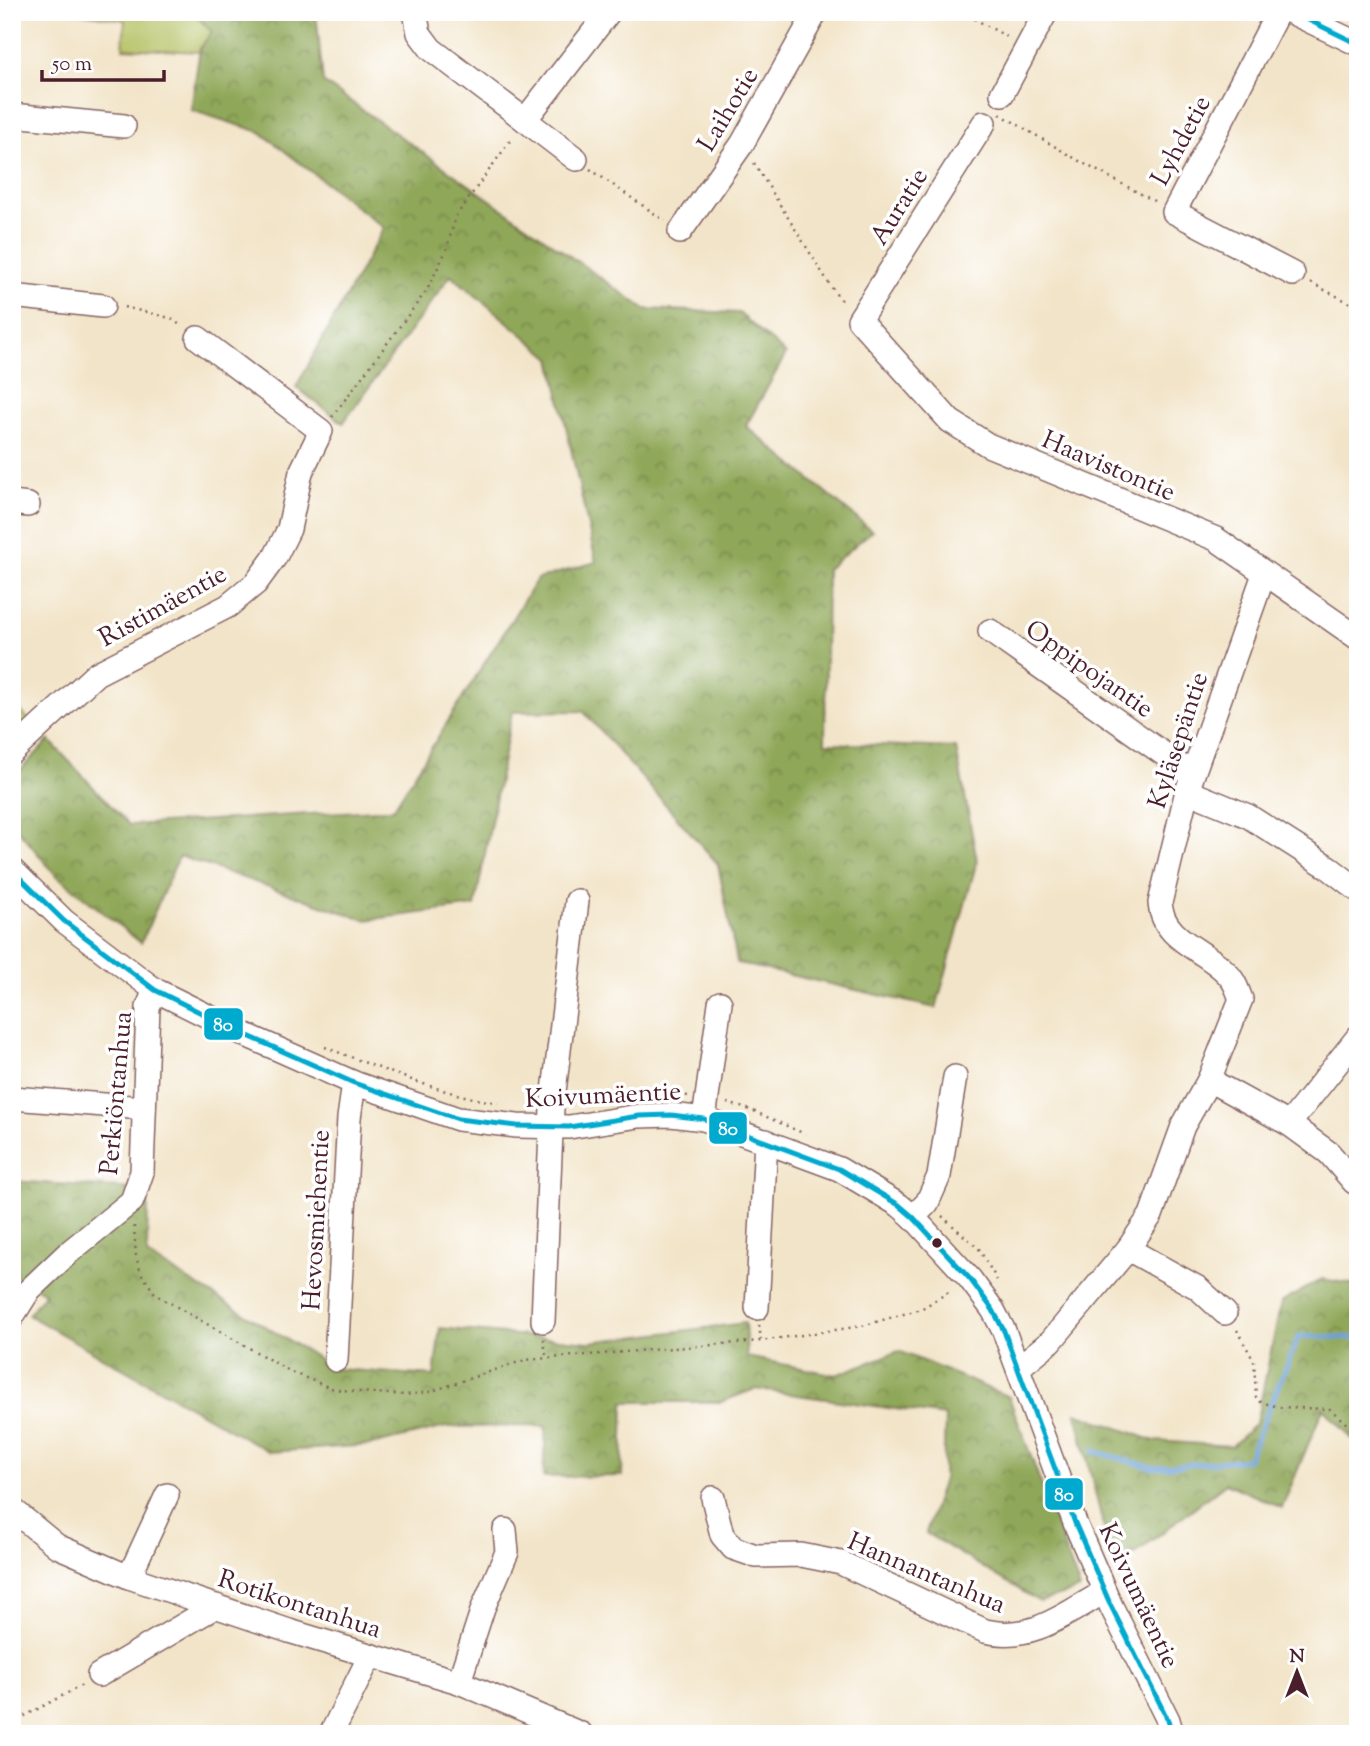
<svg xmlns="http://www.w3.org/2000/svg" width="1370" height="1746" font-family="'Sorts Mill Goudy',serif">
<defs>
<pattern id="forest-crowns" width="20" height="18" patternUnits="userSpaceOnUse" patternTransform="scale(1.75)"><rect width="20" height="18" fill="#8fa759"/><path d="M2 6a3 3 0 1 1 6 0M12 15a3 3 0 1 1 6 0" fill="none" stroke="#77874a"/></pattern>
</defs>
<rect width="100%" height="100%" fill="#fff"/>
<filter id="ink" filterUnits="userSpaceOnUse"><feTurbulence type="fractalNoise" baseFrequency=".0143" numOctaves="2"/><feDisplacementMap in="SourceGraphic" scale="14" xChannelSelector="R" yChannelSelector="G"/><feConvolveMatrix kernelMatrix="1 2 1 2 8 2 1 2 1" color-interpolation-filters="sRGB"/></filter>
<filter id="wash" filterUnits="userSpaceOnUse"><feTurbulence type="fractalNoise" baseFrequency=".00686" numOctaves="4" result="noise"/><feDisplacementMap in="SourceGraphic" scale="28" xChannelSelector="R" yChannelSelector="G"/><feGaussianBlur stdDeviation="1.57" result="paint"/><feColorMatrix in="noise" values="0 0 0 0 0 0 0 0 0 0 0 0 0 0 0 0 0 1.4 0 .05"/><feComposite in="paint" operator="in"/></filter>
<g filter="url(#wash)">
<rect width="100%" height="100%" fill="#f2e4c8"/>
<!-- grass -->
<g fill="#b4c163" stroke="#7f7047" stroke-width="2">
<path d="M71 12H192L213 32 200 52 123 48 125 20Z"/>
<path d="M12 702 31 722 12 737Z"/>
</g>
<!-- forest -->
<g fill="url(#forest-crowns)" stroke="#6c6342" stroke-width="2">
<path d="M192 12H316L323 82 645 309 739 313 786 354 746 426 872 531 827 569 825 743 956 748 977 861 936 1008 737 963 718 864 583 711 512 712 475 906 365 920 179 856 141 943 55 874 12 823V779L49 740 129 825 393 809 537 579 596 562 551 358 451 275 343 423 296 387 384 228 260 132 191 110 200 48 212 32Z"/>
<path d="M12 1181 148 1190 147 1255 336 1369 434 1376 440 1328 590 1342 745 1323 747 1357 836 1375 899 1351 1009 1397 1080 1589 1040 1602 926 1533 943 1479 945 1416 755 1389 721 1402H624L622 1476 543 1477 546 1426 446 1427 371 1445 270 1452 28 1315 45 1293 12 1273Z"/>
<path d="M1322 1279 1358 1285V1445L1323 1408 1282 1508 1226 1483 1114 1570 1076 1413 1155 1441 1232 1446 1256 1423 1281 1303Z"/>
</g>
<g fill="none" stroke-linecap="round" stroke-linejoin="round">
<!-- stream -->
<path stroke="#6da1d9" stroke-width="5" d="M1093 1451 1154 1468 1248 1459 1299 1336 1358 1338"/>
</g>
</g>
<g filter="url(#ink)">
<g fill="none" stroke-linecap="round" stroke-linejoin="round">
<!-- minor casing -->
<g stroke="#856462" stroke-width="26">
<g id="minor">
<path d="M415 12 419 33 431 49 525 120 609 12"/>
<path d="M1278 12 1174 212 1293 274"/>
<path d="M1291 12 1358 44"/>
<path d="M1002 94 1046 12"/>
<path d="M12 115 124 126"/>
<path d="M525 120 576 159"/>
<path d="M984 123 859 320 950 421 988 445 1216 539 1358 638"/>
<path d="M680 232 742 144 816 12"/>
<path d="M12 296 103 306"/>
<path d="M12 503 28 505"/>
<path d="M990 631 1192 774"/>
<path d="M12 752 96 674 228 606 256 583 275 557 289 529 301 472 321 431 198 338"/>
<path d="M1187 791 1248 816 1328 867 1358 890"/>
<path d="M12 870 64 921 155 990 246 1035 354 1083 458 1119 517 1126 569 1127 639 1116 671 1115 704 1119 839 1169 899 1205 913 1217 970 1279 993 1310 1004 1331 1075 1523 1111 1606 1168 1720 1172 1734"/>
<path d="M1209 1080 1289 1124 1329 1153 1354 1182"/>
<path d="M12 1098 144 1108"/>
<path d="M704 1119 720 1003"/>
<path d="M1289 1124 1358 1037"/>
<path d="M913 1217 927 1203 939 1176 955 1077"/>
<path d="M1128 1249 1198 1288 1225 1313"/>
<path d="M757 1308 766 1141"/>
<path d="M12 1317 29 1290 68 1253 132 1201 142 1172 148 1007 155 990"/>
<path d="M543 1321 552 1108 577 901"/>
<path d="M336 1360 349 1118 354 1083"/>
<path d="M1018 1368 1051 1341 1128 1249 1151 1215 1183 1126 1209 1080 1241 999C1238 992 1236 984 1231 978 1210 950 1163 943 1160 903L1187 791 1264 574"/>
<path d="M713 1498 722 1535 733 1548 756 1556 801 1555 841 1563 985 1631C1032 1642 1065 1614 1104 1592"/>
<path d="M12 1509 57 1546 129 1577 289 1631 459 1682 581 1734"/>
<path d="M129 1577 167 1495"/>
<path d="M99 1675 216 1606"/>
<path d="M459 1682 483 1608 507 1552 505 1530"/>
<path d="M331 1734 370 1656"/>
</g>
</g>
<!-- path -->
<g stroke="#856462" stroke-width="2.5" stroke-dasharray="2 5" stroke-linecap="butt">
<path d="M962 12 1011 39"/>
<path d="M1000 114 1081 162 1156 202"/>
<path d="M754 163 835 293 845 304"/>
<path d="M590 169 665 221"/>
<path d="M1311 283 1358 307"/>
<path d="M124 307 170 318 183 327"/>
<path d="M332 417 427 290 446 251 456 216 513 137"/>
<path d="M12 843 20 851"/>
<path d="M325 1047C382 1069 438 1093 498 1103"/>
<path d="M672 1094 689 1096"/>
<path d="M727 1103 751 1110 805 1134"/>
<path d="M942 1216 979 1249 997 1280"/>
<path d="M134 1226 136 1257 141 1273 156 1295 293 1373 334 1389 359 1392 406 1395 429 1392 525 1360 761 1341 862 1326 921 1309 952 1290"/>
<path d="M759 1325 761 1340"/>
<path d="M1237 1330 1254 1361 1256 1397 1261 1402 1278 1407 1330 1409 1358 1434"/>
<path d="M544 1339 546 1357"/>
<path d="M12 1723 84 1684"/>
</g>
<!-- minor -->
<use href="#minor" stroke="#fff" stroke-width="23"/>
<!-- bus-1 casing -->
<g stroke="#fff" stroke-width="10">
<g id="bus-1">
<path d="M1292 12 1358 44"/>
<path d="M12 870 64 921 155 990 246 1035 354 1083 458 1119 517 1126 569 1127 639 1116 671 1115 704 1119 839 1169 899 1205 913 1217 970 1279 993 1310 1004 1331 1075 1523 1111 1606 1168 1720 1172 1734"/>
</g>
</g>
<!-- bus-1 -->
<use href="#bus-1" stroke="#00a9ce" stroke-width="5"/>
</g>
</g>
<!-- markers -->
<circle fill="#4a1f2b" stroke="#fff" stroke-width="2.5" cx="937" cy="1243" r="6"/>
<g text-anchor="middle" stroke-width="7" stroke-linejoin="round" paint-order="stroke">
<!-- street labels -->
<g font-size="26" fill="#4a1f2b" stroke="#fff">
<text transform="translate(727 109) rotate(-59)" y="9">Laihotie</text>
<text transform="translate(1180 140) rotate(-62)" y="9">Lyhdetie</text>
<text transform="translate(898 206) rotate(-58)" y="9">Auratie</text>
<text transform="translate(1109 465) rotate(23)" y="9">Haavistontie</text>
<text transform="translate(162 605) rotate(-29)" y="9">Ristimäentie</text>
<text transform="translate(1090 668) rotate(35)" y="9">Oppipojantie</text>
<text transform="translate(1177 740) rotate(-72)" y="9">Kyläsepäntie</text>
<text transform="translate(115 1093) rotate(-85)" y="9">Perkiöntanhua</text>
<text transform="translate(603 1094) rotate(-3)" y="9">Koivumäentie</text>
<text transform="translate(315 1220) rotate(-87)" y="9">Hevosmiehentie</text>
<text transform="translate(927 1572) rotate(23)" y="9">Hannantanhua</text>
<text transform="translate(1140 1595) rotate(65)" y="9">Koivumäentie</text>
<text transform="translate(300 1603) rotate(18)" y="9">Rotikontanhua</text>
</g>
</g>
<g stroke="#fff" stroke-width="2.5">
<rect x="203" y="1007" width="41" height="34" rx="7" fill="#00a9ce"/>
<rect x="708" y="1111" width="40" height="34" rx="7" fill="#00a9ce"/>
<rect x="1044" y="1477" width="40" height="34" rx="7" fill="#00a9ce"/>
</g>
<g font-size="19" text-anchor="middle" font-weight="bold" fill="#fff">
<text x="223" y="1031">80</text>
<text x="728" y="1135">80</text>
<text x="1064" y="1501">80</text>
</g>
<!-- margin -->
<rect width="1370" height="1746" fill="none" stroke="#fff" stroke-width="42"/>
<!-- north arrow -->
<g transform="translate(1297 1672)" stroke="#ffffff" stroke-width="5" paint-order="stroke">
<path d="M0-5L12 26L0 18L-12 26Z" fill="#4a1f2b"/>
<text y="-10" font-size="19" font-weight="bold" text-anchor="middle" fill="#4a1f2b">N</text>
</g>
<!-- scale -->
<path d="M42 70v10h122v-10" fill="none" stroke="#4a1f2b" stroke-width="3.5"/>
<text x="52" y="70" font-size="21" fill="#4a1f2b" stroke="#ffffff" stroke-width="5" paint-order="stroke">50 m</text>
</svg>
